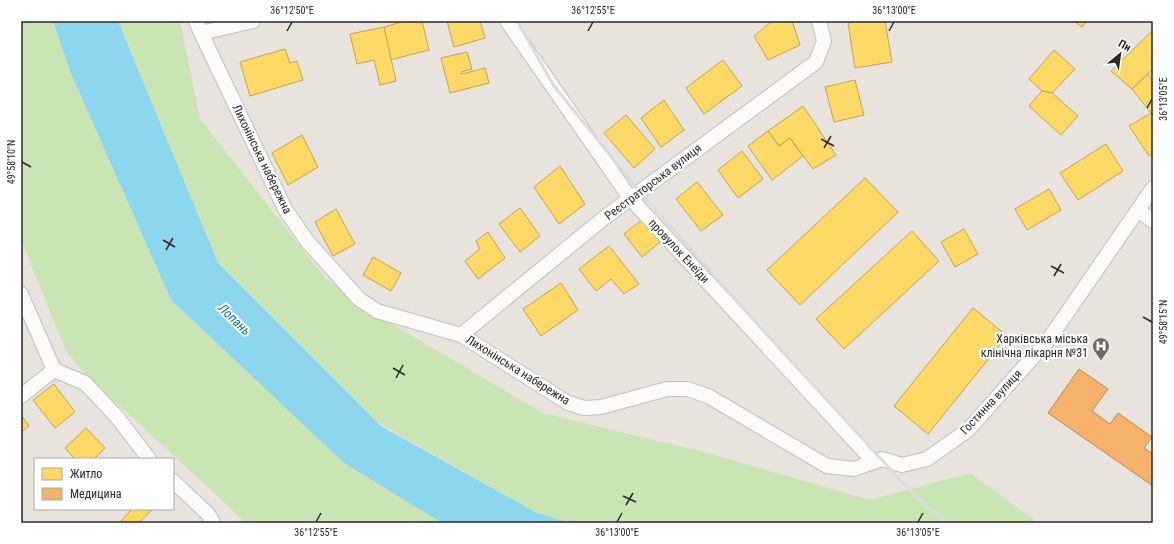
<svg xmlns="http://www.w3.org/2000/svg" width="1174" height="544" font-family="'Roboto Condensed',sans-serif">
<rect width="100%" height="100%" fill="#e8e3dd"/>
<!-- green -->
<g fill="#cae5b4">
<path d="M21 21H54L79 91 171 300 344 463 442 523H245L212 491 87 376 66 351 21 240Z"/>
<path d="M118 21H180L200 119 326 279 397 327 543 413 708 453 870 500 970 473 1038 523H571L537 513 378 423 218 264Z"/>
</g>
<!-- water -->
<path fill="#8cd7ee" d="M53 21H118L218 263 381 426 537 513 571 523H442L344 463 171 300 70 71Z"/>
<!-- homes -->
<g fill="#ffd966" stroke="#bfa454">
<path d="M405 21H422L429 50 390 60 384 27Z"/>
<path d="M447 21H480L485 38 454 47Z"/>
<path d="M772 21H792L800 45 768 60 754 36Z"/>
<path d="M858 21H885L892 62 855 68 848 23Z"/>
<path d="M1074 21H1087L1082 27Z"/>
<path d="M384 27 396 81 380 85 374 60 357 64 350 34Z"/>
<path d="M1153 30V69L1132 89 1111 71Z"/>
<path d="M285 49 290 63 297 61 303 80 250 96 240 62Z"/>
<path d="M1054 50 1075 69 1052 93 1042 91 1029 79Z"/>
<path d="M467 52 472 69 461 72 462 74 485 68 489 83 450 93 441 58Z"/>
<path d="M723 60 742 86 704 114 686 88Z"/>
<path d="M1148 74 1153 81V153L1149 156 1129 126 1151 113 1132 89Z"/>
<path d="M855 80 864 115 834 122 825 87Z"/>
<path d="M1042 91 1052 93 1078 116 1061 135 1029 106Z"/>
<path d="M664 100 684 130 661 147 641 118Z"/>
<path d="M803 106 836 155 813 169 790 138 779 146 768 131Z"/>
<path d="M626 115 655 149 634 168 604 133Z"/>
<path d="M768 131 779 146 790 138 803 156 772 180 748 146Z"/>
<path d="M302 135 318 167 288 185 272 153Z"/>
<path d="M1106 144 1123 171 1078 200 1060 173Z"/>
<path d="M742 151 763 179 738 198 718 170Z"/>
<path d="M560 166 585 204 559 224 534 187Z"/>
<path d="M865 178 898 212 800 305 767 270Z"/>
<path d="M697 182 723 215 701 231 676 199Z"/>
<path d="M1049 189 1061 210 1027 230 1015 209Z"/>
<path d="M520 208 540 236 520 252 499 224Z"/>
<path d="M336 209 355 244 333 256 315 222Z"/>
<path d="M643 219 660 242 642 257 624 234Z"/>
<path d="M964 229 978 254 955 267 941 242Z"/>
<path d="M912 231 939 261 844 349 816 319Z"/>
<path d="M488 232 505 258 478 279 465 261 480 249 476 241Z"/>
<path d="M609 246 639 284 624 294 611 279 596 291 579 269Z"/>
<path d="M373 257 401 273 391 291 363 275Z"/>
<path d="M561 283 578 310 541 336 523 309Z"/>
<path d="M973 308 1007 336 928 434 894 406Z"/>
<path d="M54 384 75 412 55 428 33 400Z"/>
<path d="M21 415 29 426 21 432Z"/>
<path d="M86 428 105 448 94 459H75L65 448Z"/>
<path d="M128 509H153L138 523H123L121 521 130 511Z"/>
</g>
<!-- health -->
<path fill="#f6b26b" stroke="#b88957" d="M1079 369 1108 389 1092 411 1110 424 1118 413 1152 437 1144 448 1153 454V486L1048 413Z"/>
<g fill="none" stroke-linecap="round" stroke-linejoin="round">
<!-- minor casing -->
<g stroke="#c1bfbf" stroke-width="16">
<g id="minor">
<path d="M196 21 201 33 285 209 307 241 359 299 377 311 461 335 568 403 584 408 601 407 667 389H687L708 396 827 466 854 469 882 459 902 465 927 459 968 430 1049 339 1153 188"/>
<path d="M507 21 630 198 874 462"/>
<path d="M201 33 253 21"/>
<path d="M1138 210 1153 221"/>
<path d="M21 294 54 370 85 383 117 417 146 455 149 459"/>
<path d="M461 335 604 218 816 62 824 41 819 21"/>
<path d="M21 396 54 370"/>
<path d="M173 481 208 514 213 523"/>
</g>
</g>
<!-- minor -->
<use href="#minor" stroke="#fcfbfa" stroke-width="14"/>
<!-- rail -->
<path stroke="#dcdcde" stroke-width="3" d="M517 21 554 86 639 191 770 338 904 484 928 508 947 523"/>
</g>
<!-- ticks -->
<path fill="none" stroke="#292929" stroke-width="1.5" d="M287 31 292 22M588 31 593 22M889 31 894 22M1147 108 1152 99M821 139 834 146M824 148 831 136M22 162 31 167M163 240 175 247M166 250 173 238M1051 266 1064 273M1054 276 1061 264M1143 317 1152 322M393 368 405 375M396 378 403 365M623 496 636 502M626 505 633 493M316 522 321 513M617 522 622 513M918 522 923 513"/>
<!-- icons -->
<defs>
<g id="hospital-pin" transform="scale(0.9)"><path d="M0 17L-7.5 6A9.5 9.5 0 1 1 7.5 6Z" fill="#6c6a68" stroke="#fff"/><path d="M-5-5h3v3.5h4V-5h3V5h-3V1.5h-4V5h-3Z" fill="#fff"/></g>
</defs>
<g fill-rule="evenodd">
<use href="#hospital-pin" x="1101" y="346"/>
</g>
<g text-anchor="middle" stroke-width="4" stroke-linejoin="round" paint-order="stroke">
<!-- street labels -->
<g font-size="12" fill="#292929" stroke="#fff">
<text transform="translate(262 159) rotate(64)" y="4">Лихонінська набережна</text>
<text transform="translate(653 182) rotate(-37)" y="4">Реєстраторська вулиця</text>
<text transform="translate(679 251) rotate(47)" y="4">провулок Енеїди</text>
<text transform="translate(518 370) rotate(32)" y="4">Лихонінська набережна</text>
<text transform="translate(991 402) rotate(-47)" y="4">Гостинна вулиця</text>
</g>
<!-- poi labels -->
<g font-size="12" fill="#292929" stroke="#fff" text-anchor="end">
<text x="1088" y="343">Харківська міська<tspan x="1088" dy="14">клінічна лікарня №31</tspan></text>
</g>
<!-- water labels -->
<g font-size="13" font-style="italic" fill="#066e9f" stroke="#fff">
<text transform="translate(235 319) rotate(44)" y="5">Лопань</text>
</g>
</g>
<!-- border -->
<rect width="1174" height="544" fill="none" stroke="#ffffff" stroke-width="44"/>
<!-- legend -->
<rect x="34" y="458" width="140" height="52" fill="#ffffff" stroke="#a9a9a9"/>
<rect x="42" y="468" width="20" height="12" fill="#ffd966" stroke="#a9a9a9"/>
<text x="70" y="478" font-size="12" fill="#292929">Житло</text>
<rect x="42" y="488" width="20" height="12" fill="#f6b26b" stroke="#a9a9a9"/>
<text x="70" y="498" font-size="12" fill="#292929">Медицина</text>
<!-- north arrow -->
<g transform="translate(1120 54) rotate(29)" stroke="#ffffff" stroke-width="3" paint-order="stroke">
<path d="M0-3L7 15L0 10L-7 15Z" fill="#292929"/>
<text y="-6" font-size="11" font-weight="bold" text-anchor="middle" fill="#292929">Пн</text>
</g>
<rect x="22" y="22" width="1130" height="500" fill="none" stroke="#292929" stroke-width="1.5"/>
<g font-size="10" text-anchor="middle" fill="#292929">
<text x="292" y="14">36°12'50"E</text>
<text x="593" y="14">36°12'55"E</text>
<text x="894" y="14">36°13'00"E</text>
<text transform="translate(1163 99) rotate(-90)" y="4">36°13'05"E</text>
<text transform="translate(11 162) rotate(-90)" y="4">49°58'10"N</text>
<text transform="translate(1163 322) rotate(-90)" y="4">49°58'15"N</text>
<text x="316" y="536">36°12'55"E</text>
<text x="617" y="536">36°13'00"E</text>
<text x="918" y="536">36°13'05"E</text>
</g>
</svg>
